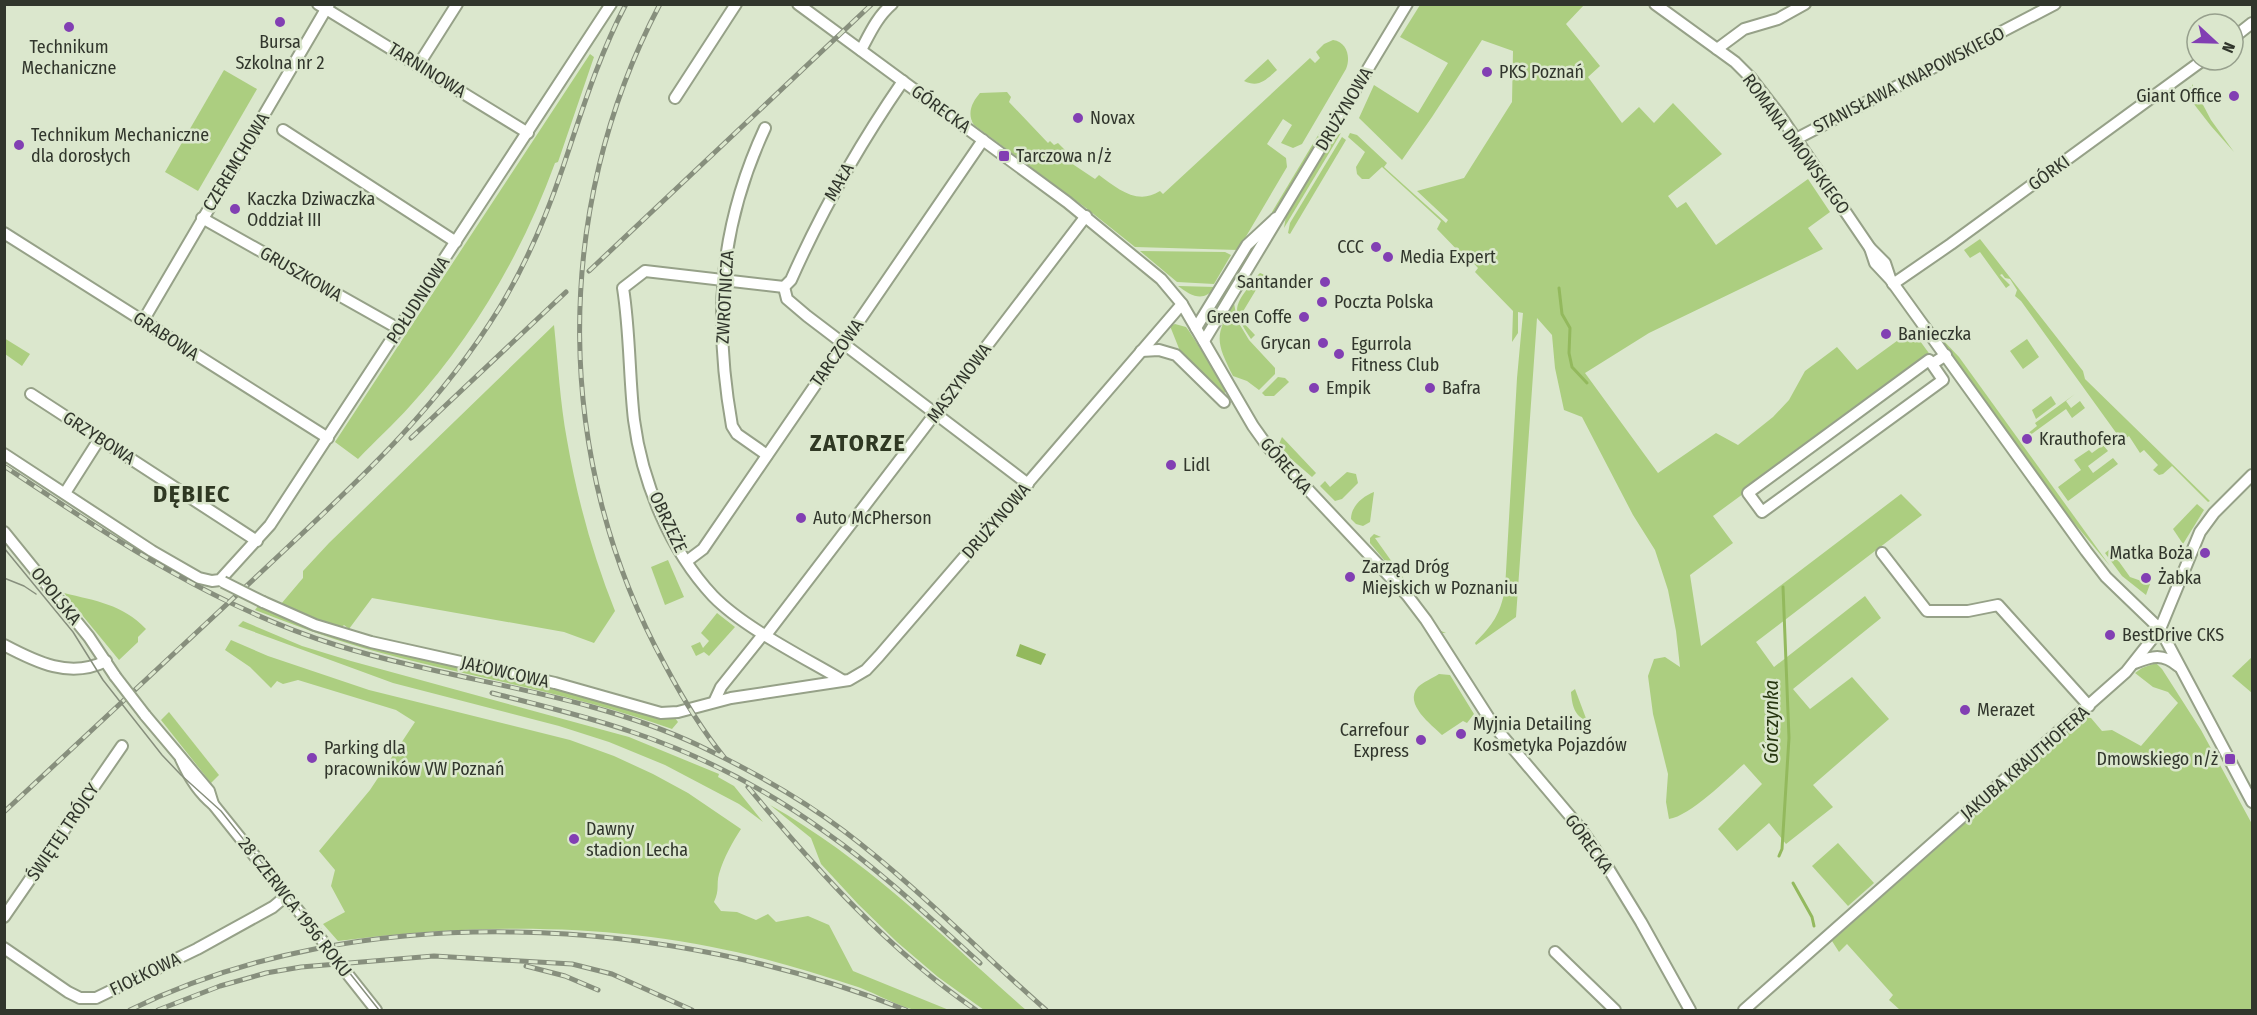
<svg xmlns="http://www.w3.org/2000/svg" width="2257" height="1015" font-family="'Fira Sans Condensed',sans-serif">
<rect width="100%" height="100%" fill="#dbe7cd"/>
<!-- green -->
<g fill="#acce80">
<path d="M1420 5H1584L1566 24 1600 66 1588 77 1622 123 1639 107 1654 123 1673 103 1722 154 1668 196 1677 208 1686 202 1716 245 1808 179 1830 212 1808 228 1823 249 1649 333 1585 373 1658 473 1716 433 1738 445 1773 417 1789 400 1805 371 1837 347 1857 370 1912 330 1931 356 1713 516 1733 543 1690 575 1701 646 1901 494 1922 515 1756 642 1774 667 1865 596 1881 618 1793 689 1810 709 1852 677 1889 719 1813 785 1833 807 1786 844 1769 823 1737 851 1718 829 1762 784 1744 764C1727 779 1690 816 1669 819L1666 802 1668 774 1653 714 1648 676 1654 659 1665 657 1680 667 1676 631 1668 590 1655 550 1633 515 1582 417 1564 410 1555 368 1552 335 1537 318 1516 617 1476 645 1475 643C1493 624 1500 615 1505 589L1517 378 1523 313 1518 312V333L1512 342 1513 311 1475 272 1478 268 1466 255 1461 258 1463 256 1437 229 1441 221 1382 167 1369 179H1362L1357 174 1356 167 1365 152 1348 137 1350 133 1357 135 1387 163 1384 167 1446 223 1448 220 1417 191 1464 178 1512 102 1513 51 1482 40 1432 117 1402 160 1359 118 1374 85 1418 113 1448 63 1400 37Z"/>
<path d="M1333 40C1347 42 1351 57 1346 69L1302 144 1293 148 1281 143 1292 125 1283 119 1267 144 1286 158 1287 167 1238 250 1135 247 1086 208 974 125C966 113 973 101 980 93L1007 92 1011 97 1009 102 1048 143 1050 141 1054 145 1058 143 1068 153 1065 159 1095 179 1099 175C1117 188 1137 206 1160 191L1163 194 1310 58 1315 63 1320 58 1316 52 1324 44Z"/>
<path d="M590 54 594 57 558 162 555 163C523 251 474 336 410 406 394 424 375 441 358 459L335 442Z"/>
<path d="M1268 59 1277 70C1266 80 1259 88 1244 81Z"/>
<path d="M224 70 257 89 198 191 165 172Z"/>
<path d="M2192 84 2211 120 2234 152 2211 126 2183 90 2192 87Z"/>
<path d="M1323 131 1276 214H1273L1272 212 1320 132Z"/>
<path d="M1341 133 1284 228 1286 216 1332 139Z"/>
<path d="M1342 137 1346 140 1290 234 1288 233 1290 223Z"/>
<path d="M1980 239 2083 371 2085 379 2210 501 2208 502 2172 466 2163 474 2159 475 2153 470 2158 465 2144 450 2140 453 2129 436 2122 441 2021 301 2015 296 2017 290 2010 279 2005 278 2002 274 2000 275 2010 285 2006 288 1980 252 1970 258 1964 250Z"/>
<path d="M1140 251 1225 252 1231 255 1214 284 1177 282Z"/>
<path d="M1260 273 1265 275 1239 318 1255 335 1251 339C1234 312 1231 309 1251 284 1255 280 1256 276 1260 273Z"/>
<path d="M1178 286H1179L1215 287C1204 303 1191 296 1178 286Z"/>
<path d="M1234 303 1237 320 1249 340 1275 368V374L1259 390 1247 381 1233 376C1216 342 1214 336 1234 303Z"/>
<path d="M1175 324 1186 327 1189 331 1225 387 1226 390 1224 394 1220 392 1180 351 1170 326Z"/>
<path d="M554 325C558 363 560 402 567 440 577 498 593 556 615 611L594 643 564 632 372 598 349 629 344 625 340 629 281 604 303 578V571L329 543Z"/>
<path d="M4 338 30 354 22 366 5 354Z"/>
<path d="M1941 338 1959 357 2110 566 2065 512 1940 339Z"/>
<path d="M2027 339 2039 357 2023 369 2010 351Z"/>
<path d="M1278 377 1285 378 1289 382 1274 396H1265L1262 393Z"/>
<path d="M2075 394 2066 401 2071 408 2080 401 2085 408 2072 418 2066 409 2029 436 2027 434 2037 426 2035 423Z"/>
<path d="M2051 396 2056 404 2036 419 2032 410Z"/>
<path d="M1282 437 1316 473 1312 477 1290 458 1279 444Z"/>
<path d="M2103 445 2108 451 2088 466 2093 473 2113 458 2118 464 2068 501 2058 487 2081 470 2074 460 2089 450 2092 453Z"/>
<path d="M1347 472 1356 474 1358 483 1342 499 1335 501 1320 486 1325 481 1330 487Z"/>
<path d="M1374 492 1370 522 1363 526 1356 524 1351 519C1351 506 1363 496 1374 492Z"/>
<path d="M2197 504 2204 510 2183 544 2173 529Z"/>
<path d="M1374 534 1381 537 1375 538 1441 631 1446 633H1440L1415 597 1370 543V538Z"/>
<path d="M2110 549 2130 577 2150 584 2146 595 2122 576 2105 553Z"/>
<path d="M668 560 684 597 665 605 651 567Z"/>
<path d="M64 593C96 601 122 604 146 629L138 637V642L119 660Z"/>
<path d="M258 606 268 611 658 716 675 718 678 722 672 729C571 692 466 677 363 648 326 637 291 624 255 610Z"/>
<path d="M717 613 735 627 709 656 704 652 696 656 691 646 700 642 703 648 709 641 701 633Z"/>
<path d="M243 621 302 646 351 661 629 737 719 774 718 777 734 786 763 822 739 804 665 765 609 742 559 726 393 683 238 626Z"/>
<path d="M231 640 268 656 369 690 570 740 614 756 653 774 688 793 741 829C732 843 724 857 719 874 716 885 720 889 714 902L721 911 737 912 756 920 768 914 776 922 808 916 829 925 853 971 949 1010C939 1011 927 1012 917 1010 901 1008 875 993 858 987 824 976 789 965 753 956 618 922 475 923 338 941L323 924 345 912 331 886 335 870 319 851 370 790 415 722 396 710 298 680 283 684 277 681 271 688 250 667 225 650Z"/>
<path d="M2252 657V693L2232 676Z"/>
<path d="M2156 663 2162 669 2201 730 2252 824V1010H1900L1889 1000 1893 995 1847 944 1839 952 1832 941 2085 717 2091 718 2102 731 2112 730 2141 746 2178 703 2168 692 2153 687 2135 673 2142 668Z"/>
<path d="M1439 674 1450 675 1474 714 1467 723 1463 721 1442 735C1432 725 1403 704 1418 687 1423 682 1433 678 1439 674Z"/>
<path d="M1575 689 1587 721C1574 716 1572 705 1571 692Z"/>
<path d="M169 712 219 775 211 783 161 720Z"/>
<path d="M770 805C866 859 944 938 1026 1010H984L938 977 897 942 858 904 821 864 811 838Z"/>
<path d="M1838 843 1874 883 1848 906 1812 866Z"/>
</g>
<!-- water -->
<path fill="#93b95d" d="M1020 644 1046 654 1041 665 1016 656Z"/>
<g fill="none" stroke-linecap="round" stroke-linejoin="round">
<!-- stream -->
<g stroke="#93b95d" stroke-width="3">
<path d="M1559 288 1562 314 1570 328 1569 353 1572 367 1587 383"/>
<path d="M1779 856 1782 849 1789 738 1783 587"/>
<path d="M1793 883 1812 917 1814 926"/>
</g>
<!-- minor casing -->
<g stroke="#96a188" stroke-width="14">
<g id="minor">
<path d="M318 4 528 133"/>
<path d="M798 4 1067 202 1161 279 1182 304 1253 426 1268 447 1407 595 1426 620 1494 726 1581 829 1608 868 1641 922 1690 1010"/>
<path d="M1655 4 1735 62 1751 78 1779 114 1870 248 1885 263 1890 278"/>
<path d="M2233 38 2252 23"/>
<path d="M1717 49 1744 29 1778 19 1805 4"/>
<path d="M861 50C870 33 877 17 892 4"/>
<path d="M419 64 457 4"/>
<path d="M675 98 736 4"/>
<path d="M765 128C719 227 713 319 732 426L737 434 767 455"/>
<path d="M283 130 456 242"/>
<path d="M1796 139 2055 4"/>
<path d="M202 218 399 329"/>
<path d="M4 233 328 438"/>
<path d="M1870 248 1875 263 1890 279 2086 551 2106 577 2160 629 2252 802"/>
<path d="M1893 284 1951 244 2203 60"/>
<path d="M784 287 645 271 623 288C630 332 629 376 634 420 642 482 670 550 713 596 743 627 803 657 842 680"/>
<path d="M784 287 787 299 807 316 1028 484"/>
<path d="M784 287 791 280C822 210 859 145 903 81"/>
<path d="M143 321 329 4"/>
<path d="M1196 328 1247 245 1276 218"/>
<path d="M1204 341 1407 4"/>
<path d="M1141 351 1159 350 1176 355 1224 402"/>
<path d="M1932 364 1943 380 1762 512 1748 493 1929 360 1932 364 1946 355"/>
<path d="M31 394 257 541"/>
<path d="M4 454 152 551 199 578 212 581 220 580 270 525 611 4"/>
<path d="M65 493 100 438"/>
<path d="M4 532 89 637 115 676"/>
<path d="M1882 553 1927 611H1968L1998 605 2089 706"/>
<path d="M687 561 703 549 983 140"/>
<path d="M263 602 315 625 371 642 555 683 661 713 678 712 731 698 849 680 866 670 879 656 1182 304"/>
<path d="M4 645C36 662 70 679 106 661"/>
<path d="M2135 663C2152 656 2163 653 2178 666"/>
<path d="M715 700 721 687 761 637 766 635 1086 216"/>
<path d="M145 715 209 791 213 804"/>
<path d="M181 759C189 777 198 792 213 804L325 944"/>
<path d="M4 917 122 746"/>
<path d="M4 948 68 992 80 998H96L197 949 273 907 286 896"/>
<path d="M1555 952 1615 1010"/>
<path d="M342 967 376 1010"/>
<path d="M1744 1010 2126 672 2160 629 2200 532 2214 513 2252 475"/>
</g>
</g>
<!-- minor -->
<use href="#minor" stroke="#fff" stroke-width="10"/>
<!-- tram -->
<g stroke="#878f7d" stroke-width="1.5">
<path d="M4 548 73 632 103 680 162 755 181 775 221 811 379 1010"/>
<path d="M4 578 24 586 36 594"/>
</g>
<!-- rail casing -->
<g stroke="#878f7d" stroke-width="5">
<g id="rail">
<path d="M660 4C551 211 553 461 665 665 682 697 701 729 724 757"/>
<path d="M589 271 872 4"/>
<path d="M411 438 566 292"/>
<path d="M4 466C111 537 212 606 336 645 455 682 586 692 700 746 750 770 799 797 844 831 915 885 979 951 1046 1010"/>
<path d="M492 693C539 705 586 716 632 732 701 755 769 791 828 834 882 872 931 919 980 963"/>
<path d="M748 787C816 869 888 950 976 1010"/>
<path d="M4 812C88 734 172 655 256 577 347 491 434 415 500 307 526 264 546 217 562 170 581 114 598 57 626 4"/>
<path d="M526 966 565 976 598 990"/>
<path d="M130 1010C362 896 670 916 906 1010"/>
<path d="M158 1010 220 986 266 973 301 967 434 956 572 964 612 974 692 1010"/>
</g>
</g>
<!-- rail -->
<use href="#rail" stroke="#dbe7cd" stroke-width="3" stroke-dasharray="9" stroke-linecap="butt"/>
<!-- minor-bridge casing -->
<g stroke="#96a188" stroke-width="14" stroke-linecap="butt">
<g id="minor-bridge">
<path d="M223 582 263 602"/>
<path d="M115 676 145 715"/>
<path d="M325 944 342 967"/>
</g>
</g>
<!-- minor-bridge -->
<use href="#minor-bridge" stroke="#fff" stroke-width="10"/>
</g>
<!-- markers -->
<g fill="#823fb3" stroke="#dbe7cd" stroke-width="2">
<circle cx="280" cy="22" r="6"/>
<circle cx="69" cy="27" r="6"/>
<circle cx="1487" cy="72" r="6"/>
<circle cx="2234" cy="96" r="6"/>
<circle cx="1078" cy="118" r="6"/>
<circle cx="19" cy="145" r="6"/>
<rect x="998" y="150" width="12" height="12" rx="3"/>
<circle cx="235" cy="209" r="6"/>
<circle cx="1376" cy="247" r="6"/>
<circle cx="1388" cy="257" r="6"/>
<circle cx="1325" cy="282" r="6"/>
<circle cx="1322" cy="302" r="6"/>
<circle cx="1304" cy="317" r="6"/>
<circle cx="1886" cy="334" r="6"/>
<circle cx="1323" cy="343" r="6"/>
<circle cx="1339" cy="354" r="6"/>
<circle cx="1314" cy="388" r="6"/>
<circle cx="1430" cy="388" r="6"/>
<circle cx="2027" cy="439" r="6"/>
<circle cx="1171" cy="465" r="6"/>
<circle cx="801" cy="518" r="6"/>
<circle cx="2205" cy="553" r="6"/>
<circle cx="1350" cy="577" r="6"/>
<circle cx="2146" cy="578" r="6"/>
<circle cx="2110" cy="635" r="6"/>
<circle cx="1965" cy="710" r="6"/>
<circle cx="1461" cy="734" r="6"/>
<circle cx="1421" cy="740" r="6"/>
<circle cx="312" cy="758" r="6"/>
<rect x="2224" y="753" width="12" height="12" rx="3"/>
<circle cx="574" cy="839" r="6"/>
</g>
<g text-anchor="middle" stroke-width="5" stroke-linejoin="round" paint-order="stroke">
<!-- poi labels -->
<g font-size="18" fill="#31362c" stroke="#dbe7cd" text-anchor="start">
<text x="280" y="48" text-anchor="middle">Bursa<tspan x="280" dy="21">Szkolna nr 2</tspan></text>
<text x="69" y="53" text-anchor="middle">Technikum<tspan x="69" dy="21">Mechaniczne</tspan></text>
<text x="1499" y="78">PKS Poznań</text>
<text x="2222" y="102" text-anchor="end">Giant Office</text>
<text x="1090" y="124">Novax</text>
<text x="31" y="141">Technikum Mechaniczne<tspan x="31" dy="21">dla dorosłych</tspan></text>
<text x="1016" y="162">Tarczowa n/ż</text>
<text x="247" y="205">Kaczka Dziwaczka<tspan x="247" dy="21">Oddział III</tspan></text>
<text x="1364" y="253" text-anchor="end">CCC</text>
<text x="1400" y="263">Media Expert</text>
<text x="1313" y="288" text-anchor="end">Santander</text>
<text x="1334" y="308">Poczta Polska</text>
<text x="1292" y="323" text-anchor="end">Green Coffe</text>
<text x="1898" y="340">Banieczka</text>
<text x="1311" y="349" text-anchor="end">Grycan</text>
<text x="1351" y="350">Egurrola<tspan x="1351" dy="21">Fitness Club</tspan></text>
<text x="1326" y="394">Empik</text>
<text x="1442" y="394">Bafra</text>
<text x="2039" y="445">Krauthofera</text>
<text x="1183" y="471">Lidl</text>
<text x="813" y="524">Auto McPherson</text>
<text x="2193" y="559" text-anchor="end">Matka Boża</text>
<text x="1362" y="573">Zarząd Dróg<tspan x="1362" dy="21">Miejskich w Poznaniu</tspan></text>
<text x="2158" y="584">Żabka</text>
<text x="2122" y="641">BestDrive CKS</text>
<text x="1977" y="716">Merazet</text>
<text x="1473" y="730">Myjnia Detailing<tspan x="1473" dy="21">Kosmetyka Pojazdów</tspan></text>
<text x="1409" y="736" text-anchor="end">Carrefour<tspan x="1409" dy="21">Express</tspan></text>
<text x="324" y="754">Parking dla<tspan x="324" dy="21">pracowników VW Poznań</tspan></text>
<text x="2218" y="765" text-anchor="end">Dmowskiego n/ż</text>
<text x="586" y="835">Dawny<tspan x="586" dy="21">stadion Lecha</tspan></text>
</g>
<!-- street labels -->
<g font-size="18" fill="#31362c" stroke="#dbe7cd">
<text transform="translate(427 70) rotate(32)" y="6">TARNINOWA</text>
<text transform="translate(1909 80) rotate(-27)" y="6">STANISŁAWA KNAPOWSKIEGO</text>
<text transform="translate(941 109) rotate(36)" y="6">GÓRECKA</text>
<text transform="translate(1344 109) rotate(-59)" y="6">DRUŻYNOWA</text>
<text transform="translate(1796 144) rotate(54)" y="6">ROMANA DMOWSKIEGO</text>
<text transform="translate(236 162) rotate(-59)" y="6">CZEREMCHOWA</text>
<text transform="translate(2049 173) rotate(-36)" y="6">GÓRKI</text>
<text transform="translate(839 182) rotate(-60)" y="6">MAŁA</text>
<text transform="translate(301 274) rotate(30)" y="6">GRUSZKOWA</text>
<text transform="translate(725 297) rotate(-87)" y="6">ZWROTNICZA</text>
<text transform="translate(418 300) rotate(-57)" y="6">POŁUDNIOWA</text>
<text transform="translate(166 336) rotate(33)" y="6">GRABOWA</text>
<text transform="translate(837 353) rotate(-55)" y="6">TARCZOWA</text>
<text transform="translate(959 383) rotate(-53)" y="6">MASZYNOWA</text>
<text transform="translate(99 438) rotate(33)" y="6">GRZYBOWA</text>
<text transform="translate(1286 466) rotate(49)" y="6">GÓRECKA</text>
<text transform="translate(996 521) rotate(-49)" y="6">DRUŻYNOWA</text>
<text transform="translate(668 522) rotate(65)" y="6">OBRZEŻE</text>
<text transform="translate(56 596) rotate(51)" y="6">OPOLSKA</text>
<text transform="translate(505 672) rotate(13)" y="6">JAŁOWCOWA</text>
<text transform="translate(2025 763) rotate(-41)" y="6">JAKUBA KRAUTHOFERA</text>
<text transform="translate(63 832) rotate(-56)" y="6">ŚWIĘTEJ TRÓJCY</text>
<text transform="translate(1589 844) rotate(54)" y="6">GÓRECKA</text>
<text transform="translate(295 907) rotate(52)" y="6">28 CZERWCA 1956 ROKU</text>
<text transform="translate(145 974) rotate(-26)" y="6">FIOŁKOWA</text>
</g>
<!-- water labels -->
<g font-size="20" font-style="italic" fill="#273610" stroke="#dbe7cd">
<text transform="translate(1771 722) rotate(-90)" y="7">Górczynka</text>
</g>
<!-- district labels -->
<g font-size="24" font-weight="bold" letter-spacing="1.5" fill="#2f3823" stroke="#dbe7cd">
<text x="858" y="451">ZATORZE</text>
<text x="192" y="502">DĘBIEC</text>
</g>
</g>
<!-- border -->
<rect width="2257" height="1015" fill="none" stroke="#31362c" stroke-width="12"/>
<!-- north arrow -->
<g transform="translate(2215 42) rotate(112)"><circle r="28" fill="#dbe7cd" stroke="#97a08d" stroke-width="1.5"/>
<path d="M0-4.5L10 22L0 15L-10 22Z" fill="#823fb3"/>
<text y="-9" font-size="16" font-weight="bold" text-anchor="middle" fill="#31362c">N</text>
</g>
</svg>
